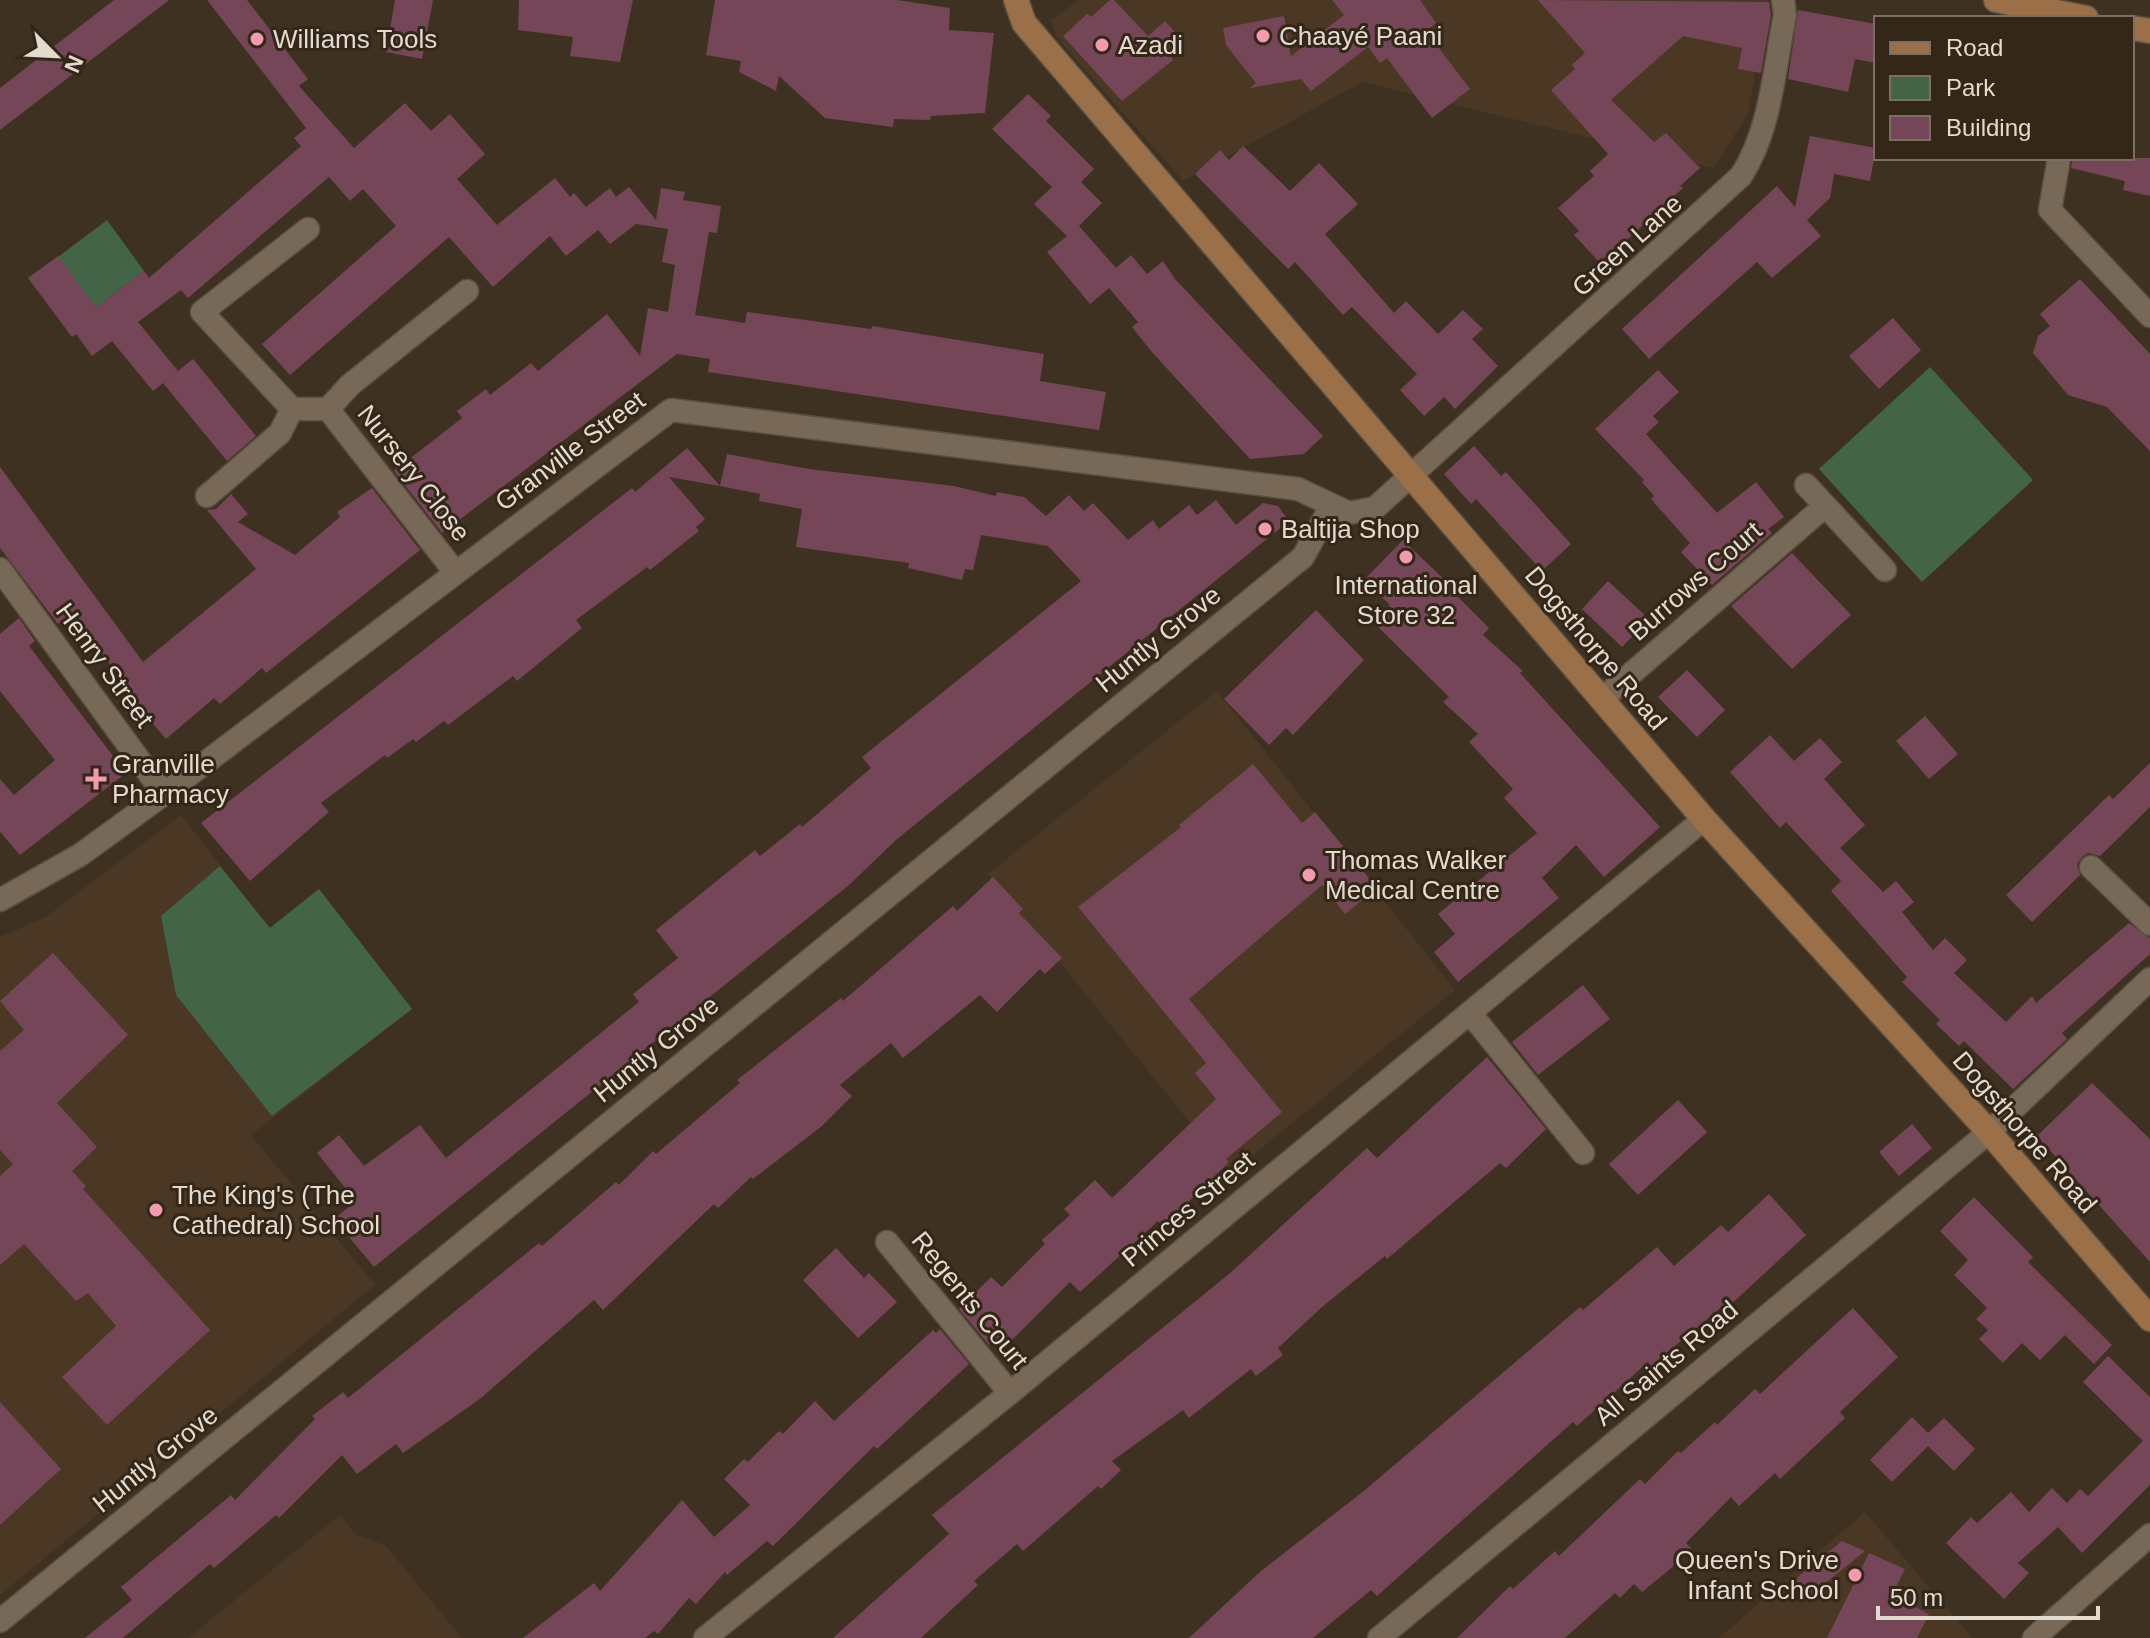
<svg xmlns="http://www.w3.org/2000/svg" width="2150" height="1638" font-family="Helvetica,sans-serif">
<rect width="100%" height="100%" fill="#3f3122"/>
<!-- built -->
<g fill="#4a3824">
<path d="M1079 0H1768L1748 113 1714 168 1362 82 1183 181 1057 38 1051 20Z"/>
<path d="M1217 691 1455 990 1231 1173 988 874Z"/>
<path d="M181 815 269 928 319 889 412 1009 251 1135 375 1285 0 1595V937L46 917Z"/>
<path d="M1865 1512 1972 1638H1719Z"/>
<path d="M340 1515 355 1534 386 1546 462 1638H188Z"/>
</g>
<!-- green -->
<g fill="#436447">
<path d="M107 220 144 271 96 308 58 257Z"/>
<path d="M1930 367 2033 480 1922 582 1819 469Z"/>
<path d="M220 866 270 928 319 889 412 1009 272 1116 176 995 161 916Z"/>
</g>
<!-- building -->
<g fill="#754657">
<path d="M114 0H169L0 130V88Z"/>
<path d="M207 0H247L308 79 299 86 354 148 405 103 431 131 450 114 485 154 457 179 497 225 555 178 570 197 574 193 586 207 610 188 616 197 629 187 656 220 661 188 685 192 683 200 721 206 717 233 709 232 695 315 745 323 747 312 871 329 872 326 1044 354 1040 381 1106 392 1099 430 708 372 710 359 677 354 442 533 394 471 462 418 457 411 486 389 490 395 531 363 538 371 607 314 640 356 648 308 668 312 675 265 662 262 668 229 636 224 610 244 598 230 566 256 550 236 493 287 449 237 290 375 262 344 396 226 363 189 350 201 329 177 188 298 181 290 138 322 178 371 153 391 112 341 92 356 76 334 72 337 28 278 58 256 96 308 144 271 149 278 301 146 294 138 306 128Z"/>
<path d="M395 0H433L422 59 386 52Z"/>
<path d="M519 0H633L620 62 570 56 573 37 518 30Z"/>
<path d="M715 0H897L950 8 949 30 994 33 985 113 931 116 930 120 894 119 893 127 825 118 779 76 776 91 739 72 741 61 706 55Z"/>
<path d="M1110 0H1114L1148 36 1165 21 1183 41 1168 53 1173 60 1122 101 1063 36 1087 14 1091 17Z"/>
<path d="M1332 0H1420L1436 23 1426 31 1470 89 1432 118 1387 58 1380 63 1368 47 1311 91 1301 79 1250 88 1256 83 1226 45 1223 28 1284 16 1291 56 1344 15Z"/>
<path d="M1538 0 1769 2 1771 15 1761 73 1738 69 1742 48 1683 36 1611 100 1654 142 1666 133 1700 168 1680 186 1683 188 1601 264 1574 235 1579 231 1558 208 1594 176 1590 171 1608 154 1551 90 1575 69 1572 65 1585 53Z"/>
<path d="M1798 10 1876 24V63L1855 59 1848 92 1788 79Z"/>
<path d="M1028 94 1051 116 1046 121 1094 169 1081 182 1102 203 1079 226 1116 268 1131 255 1147 274 1163 261 1175 279 1323 436 1304 454 1250 459 1151 351 1132 327 1138 322 1109 288 1090 304 1047 252 1067 236 1034 204 1052 187 992 129Z"/>
<path d="M1810 136 1876 148 1870 181 1834 174 1830 198 1807 220 1821 236 1772 278 1757 262 1649 359 1622 329 1777 186 1795 207Z"/>
<path d="M1243 146 1290 191 1319 163 1358 204 1325 234 1394 313 1406 301 1438 334 1463 310 1483 329 1472 339 1498 366 1455 409 1444 397 1424 416 1400 390 1417 374 1352 307 1343 315 1295 262 1288 269 1195 174 1220 150 1229 160Z"/>
<path d="M2073 158H2150V196L2123 190 2125 181 2071 168Z"/>
<path d="M2080 279 2150 354V451L2107 407 2068 395 2033 353 2038 336 2050 326 2040 314Z"/>
<path d="M1893 318 1921 350 1879 389 1849 356Z"/>
<path d="M193 359 256 436 227 461 163 383Z"/>
<path d="M1658 370 1679 392 1653 416 1659 422 1646 434 1717 513 1756 482 1784 517 1768 529 1772 533 1712 585 1681 552 1690 543 1651 499 1654 496 1642 482 1644 480 1595 429Z"/>
<path d="M1474 446 1501 476 1506 472 1571 544 1542 571 1476 499 1471 504 1444 474Z"/>
<path d="M687 448 720 486 669 477 705 519 696 527 699 531 650 570 647 567 576 620 582 628 517 681 513 676 448 725 444 721 416 742 413 739 387 758 385 755 321 803 329 812 250 881 201 823 632 488 635 492Z"/>
<path d="M727 454 809 469 954 486 996 496 997 492 1024 497 1046 516 1069 495 1084 511 1093 503 1128 540 1153 520 1159 529 1189 505 1197 515 1216 500 1236 525 1263 503 1278 506 1289 521 896 840 849 885 374 1267 334 1219 356 1201 317 1153 339 1135 364 1166 420 1125 446 1158 639 1002 633 994 678 958 656 930 755 850 760 856 800 824 802 827 871 768 862 757 1081 581 1048 546 981 535 973 570 965 569 962 580 908 568 909 563 796 547 802 509 759 501 760 494 720 486Z"/>
<path d="M0 467 143 662 256 569 207 510 216 509 231 494 248 514 238 522 295 555 340 517 337 512 372 488 420 550 266 673 262 668 220 704 214 698 166 739 116 680 120 677 72 614 58 624 0 548Z"/>
<path d="M1403 540 1452 587 1450 589 1489 628 1483 635 1523 671 1520 673 1660 827 1604 877 1576 845 1542 878 1559 898 1458 982 1434 952 1455 934 1438 914 1537 833 1504 798 1513 789 1469 742 1478 734 1443 702 1449 697 1373 622 1390 605 1364 580Z"/>
<path d="M1792 553 1851 615 1792 669 1731 606Z"/>
<path d="M1608 581 1649 619 1622 647 1582 609Z"/>
<path d="M1316 610 1364 660 1293 735 1286 728 1269 745 1224 699Z"/>
<path d="M19 618 35 641 29 646 126 773 20 855 0 832V779L14 795 55 760 0 691V634Z"/>
<path d="M1687 670 1725 710 1697 737 1658 697Z"/>
<path d="M1925 716 1958 754 1929 779 1896 741Z"/>
<path d="M1770 735 1794 761 1820 738 1842 762 1824 779 1865 825 1840 848 1883 892 1896 881 1914 902 1902 912 1933 950 1945 938 1967 960 1954 973 2006 1022 2032 996 2036 1003 2129 923 2150 938V954L2062 1033 2067 1039 2013 1089 1964 1041 1959 1046 1936 1024 1940 1020 1902 982 1907 977 1831 891 1841 881 1786 822 1780 828 1730 772Z"/>
<path d="M2150 763V807L2100 856 2088 853 2082 857 2077 864 2080 875 2032 922 2006 895 2109 795 2113 799Z"/>
<path d="M1253 764 1302 823 1315 812 1377 888 1345 914 1322 885 1189 999 1282 1112 1226 1159 1229 1162 1163 1227 1158 1221 1080 1292 1070 1282 1001 1351 992 1342 989 1345 959 1309 991 1277 1002 1287 1045 1244 1042 1240 1070 1215 1064 1209 1095 1180 1112 1198 1216 1099 1195 1073 1206 1063 1078 907 1181 827 1179 825Z"/>
<path d="M993 877 1023 909 1019 913 1062 958 1045 974 1040 969 997 1012 980 995 903 1058 891 1043 840 1085 852 1096 822 1126 753 1179 751 1177 718 1208 714 1204 603 1310 594 1300 481 1398 403 1453 396 1444 357 1474 342 1455 279 1518 276 1515 214 1568 210 1564 123 1638H85L132 1600 121 1587 231 1495 235 1500 315 1419 312 1416 343 1392 348 1398 539 1243 542 1246 616 1182 619 1185 653 1151 656 1154 740 1083 737 1080 841 998 843 1001 953 906 957 911Z"/>
<path d="M53 953 128 1035 57 1103 97 1147 72 1171 86 1186 83 1189 210 1330 107 1425 62 1377 116 1326 88 1293 76 1301 24 1244 0 1265V1176L13 1164 0 1150V1051L24 1030 0 1001Z"/>
<path d="M1583 985 1610 1019 1538 1075 1512 1042Z"/>
<path d="M1487 1057 1546 1129 1506 1168 1500 1163 1387 1259 1385 1256 1322 1307 1278 1348 1283 1355 1256 1376 1251 1369 1189 1418 1183 1410 1112 1461 1121 1470 1101 1489 1098 1486 1023 1551 1017 1544 974 1581 978 1585 921 1638H833L949 1534 932 1515 1229 1274 1367 1148 1377 1158Z"/>
<path d="M2092 1083 2150 1139V1262L2037 1136Z"/>
<path d="M1678 1100 1707 1132 1638 1195 1609 1164Z"/>
<path d="M1912 1124 1932 1148 1899 1176 1879 1152Z"/>
<path d="M1769 1194 1806 1235 1727 1308 1724 1305 1651 1366 1648 1362 1577 1426 1573 1422 1377 1596 1371 1590 1313 1638H1189L1261 1571 1365 1490 1580 1307 1583 1310 1657 1247 1674 1266 1721 1225 1728 1232Z"/>
<path d="M1974 1197 2033 1257 2028 1262 2112 1345 2094 1364 2065 1335 2040 1360 2022 1343 2003 1363 1979 1339 1988 1330 1976 1319 1987 1308 1954 1275 1968 1260 1940 1231Z"/>
<path d="M836 1248 864 1278 869 1273 897 1302 858 1338 803 1280Z"/>
<path d="M1853 1308 1898 1357 1840 1412 1845 1418 1780 1479 1775 1473 1739 1506 1731 1497 1686 1543 1691 1548 1669 1570 1642 1592 1634 1584 1620 1598 1615 1593 1565 1638H1457L1510 1586 1513 1589 1555 1551 1559 1556 1640 1479 1645 1484 1678 1451 1681 1453 1715 1422 1717 1425 1755 1389 1760 1394Z"/>
<path d="M940 1329 969 1364 877 1449 874 1446 773 1546 767 1541 727 1575 725 1572 696 1604 689 1598 658 1634 654 1631 645 1638H523L594 1583 600 1591 682 1500 714 1537 750 1505 724 1479 744 1459 748 1462 779 1431 783 1434 815 1401 834 1421 933 1330 936 1333Z"/>
<path d="M2108 1356 2150 1397V1485L2082 1553 2058 1527 2018 1563 2029 1573 2004 1599 1946 1543 1971 1517 1977 1523 2011 1492 2029 1512 2052 1488 2067 1503 2080 1489 2088 1496 2143 1441 2083 1382Z"/>
<path d="M0 1402 61 1469 0 1525Z"/>
<path d="M1912 1417 1928 1433 1944 1418 1975 1449 1954 1471 1928 1446 1892 1482 1870 1460Z"/>
<path d="M1842 1541 1865 1551 1807 1598 1793 1581Z"/>
<path d="M1869 1553 1905 1569 1892 1595 1929 1614 1917 1638H1827Z"/>
</g>
<g fill="none" stroke-linecap="round" stroke-linejoin="round">
<!-- street casing -->
<g stroke="#5a4f41" stroke-width="25">
<g id="street">
<path d="M2059 158 2050 210 2150 316"/>
<path d="M308 229 202 312 292 409H328L455 572"/>
<path d="M328 409 350 385 467 291"/>
<path d="M1806 485 1885 570"/>
<path d="M207 496 280 433 292 409"/>
<path d="M0 569 164 794"/>
<path d="M1602 699 1825 506"/>
<path d="M2091 867 2150 924"/>
<path d="M0 900 80 855 164 794 671 410 1298 489 1349 513 1375 508 1741 176C1771 130 1774 69 1785 15L1783 0"/>
<path d="M1470 1013 1583 1153"/>
<path d="M887 1242 1010 1393"/>
<path d="M0 1621 1303 557 1331 506"/>
<path d="M705 1638 1010 1393 1704 819"/>
<path d="M1379 1638 1989 1132 2150 979"/>
<path d="M2034 1638 2150 1535"/>
</g>
</g>
<!-- secondary casing -->
<g stroke="#5a4f41" stroke-width="27">
<g id="secondary">
<path d="M1016 0 1024 23 1704 819 1989 1132 2150 1319"/>
<path d="M1996 0 2086 18"/>
<path d="M2132 28 2150 31"/>
</g>
</g>
<!-- street -->
<use href="#street" stroke="#786857" stroke-width="22"/>
<!-- secondary -->
<use href="#secondary" stroke="#9b7049" stroke-width="24"/>
</g>
<!-- markers -->
<g fill="#f29aaf" stroke="#342718" stroke-width="3">
<circle cx="1263" cy="36" r="8"/>
<circle cx="257" cy="39" r="8"/>
<circle cx="1102" cy="45" r="8"/>
<circle cx="1265" cy="529" r="8"/>
<circle cx="1406" cy="557" r="8"/>
<path d="M92 767h8v8h8v8h-8v8h-8v-8h-8v-8h8z"/>
<circle cx="1309" cy="875" r="8"/>
<circle cx="156" cy="1210" r="8"/>
<circle cx="1855" cy="1575" r="8"/>
</g>
<g text-anchor="middle" stroke-width="6" stroke-linejoin="round" paint-order="stroke">
<!-- poi labels -->
<g font-size="26" fill="#e3dad0" stroke="#342718" text-anchor="start">
<text x="1279" y="45">Chaayé Paani</text>
<text x="273" y="48">Williams Tools</text>
<text x="1118" y="54">Azadi</text>
<text x="1281" y="538">Baltija Shop</text>
<text x="1406" y="594" text-anchor="middle">International<tspan x="1406" dy="30">Store 32</tspan></text>
<text x="112" y="773">Granville<tspan x="112" dy="30">Pharmacy</tspan></text>
<text x="1325" y="869">Thomas Walker<tspan x="1325" dy="30">Medical Centre</tspan></text>
<text x="172" y="1204">The King's (The<tspan x="172" dy="30">Cathedral) School</tspan></text>
<text x="1839" y="1569" text-anchor="end">Queen's Drive<tspan x="1839" dy="30">Infant School</tspan></text>
</g>
<!-- street labels -->
<g font-size="26" fill="#e3dad0" stroke="#342718">
<text transform="translate(1627 245) rotate(-42)" y="9">Green Lane</text>
<text transform="translate(570 451) rotate(-37)" y="9">Granville Street</text>
<text transform="translate(414 473) rotate(52)" y="9">Nursery Close</text>
<text transform="translate(1695 581) rotate(-41)" y="9">Burrows Court</text>
<text transform="translate(1158 639) rotate(-39)" y="9">Huntly Grove</text>
<text transform="translate(1596 648) rotate(50)" y="9">Dogsthorpe Road</text>
<text transform="translate(105 665) rotate(54)" y="9">Henry Street</text>
<text transform="translate(656 1049) rotate(-39)" y="9">Huntly Grove</text>
<text transform="translate(2025 1132) rotate(49)" y="9">Dogsthorpe Road</text>
<text transform="translate(1188 1209) rotate(-40)" y="9">Princes Street</text>
<text transform="translate(970 1300) rotate(51)" y="9">Regents Court</text>
<text transform="translate(1666 1363) rotate(-40)" y="9">All Saints Road</text>
<text transform="translate(155 1459) rotate(-39)" y="9">Huntly Grove</text>
</g>
</g>
<!-- legend -->
<rect x="1874" y="16" width="260" height="144" fill="#342718" stroke="#7a6f62" stroke-width="2"/>
<rect x="1890" y="42" width="40" height="12" fill="#9b7049" stroke="#7a6f62" stroke-width="2"/>
<text x="1946" y="56" font-size="24" fill="#e3dad0">Road</text>
<rect x="1890" y="76" width="40" height="24" fill="#436447" stroke="#7a6f62" stroke-width="2"/>
<text x="1946" y="96" font-size="24" fill="#e3dad0">Park</text>
<rect x="1890" y="116" width="40" height="24" fill="#754657" stroke="#7a6f62" stroke-width="2"/>
<text x="1946" y="136" font-size="24" fill="#e3dad0">Building</text>
<!-- north arrow -->
<g transform="translate(56 56) rotate(114)" stroke="#342718" stroke-width="6" paint-order="stroke">
<path d="M0-6L14 30L0 20L-14 30Z" fill="#e3dad0"/>
<text y="-12" font-size="22" font-weight="bold" text-anchor="middle" fill="#e3dad0">N</text>
</g>
<!-- scale -->
<path d="M1878 1606v12h220v-12" fill="none" stroke="#e3dad0" stroke-width="4"/>
<text x="1890" y="1606" font-size="24" fill="#e3dad0" stroke="#342718" stroke-width="6" paint-order="stroke">50 m</text>
</svg>
